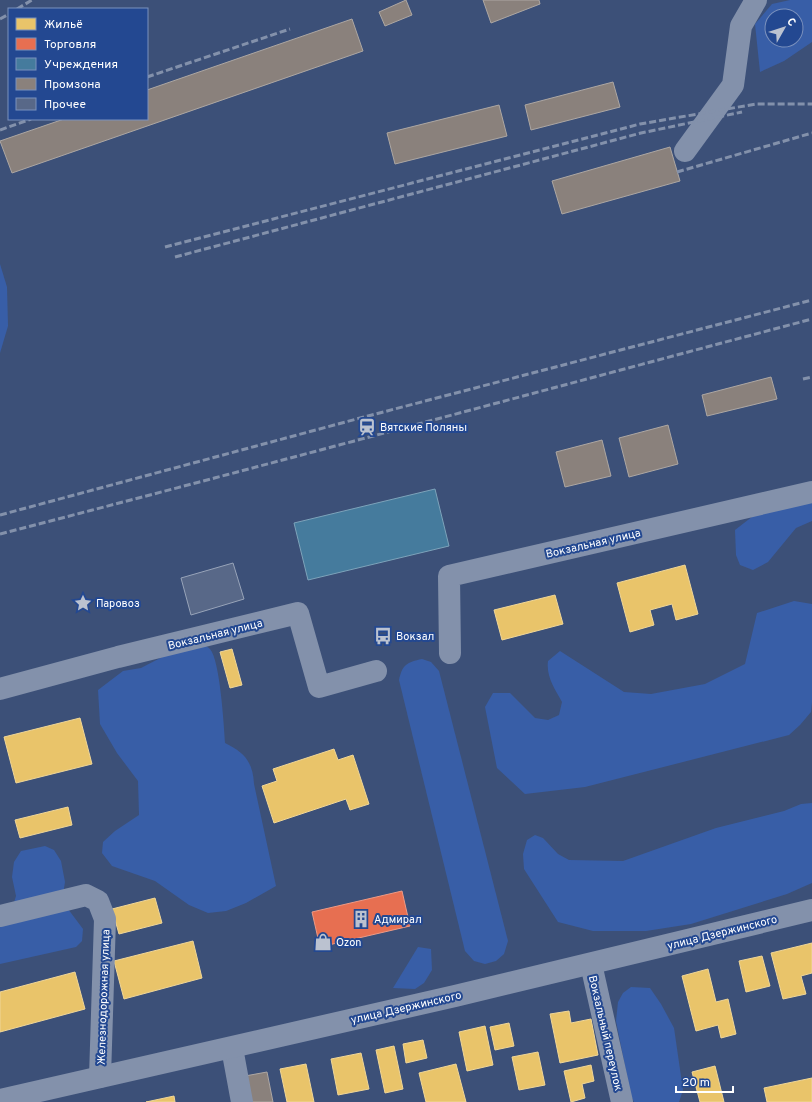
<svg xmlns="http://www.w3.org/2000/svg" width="812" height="1102" font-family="Overpass,sans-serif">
<rect width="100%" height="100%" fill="#3c5078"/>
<!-- green -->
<g fill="#385ea7" fill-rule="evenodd">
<path d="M790 0H812V42L784 61 760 72 755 24 772 4ZM772 16H796V40H772Z"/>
<path d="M0 264 7 287 8 326 0 353Z"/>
<path d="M812 494V521L796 528 768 562 753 570 740 565 736 555 735 530 766 506Z"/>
<path d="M794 601 812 604V702L811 712 800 725 789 735 585 787 525 794 497 768 485 707 493 693H510L535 718 548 720 559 715 562 702C555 689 546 677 548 661L560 651 624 692 651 694 705 684 745 664 757 613Z"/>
<path d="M193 641C197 643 206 645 210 649 220 660 224 726 225 743 244 752 253 762 254 784L276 886 246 903 226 911 208 913 189 905 155 881 112 866 102 853 103 842 115 831 139 815 138 781 117 753 100 724 98 690 123 671 141 668Z"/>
<path d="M422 659 431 662 439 671 508 941 504 954 496 961 485 964 474 961 465 951 399 680C402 665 407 662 422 659Z"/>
<path d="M812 803V883L787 894 691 924 646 931H593L558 922 524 869 523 854 527 840 535 835 543 838 558 854 569 860 623 861 716 828 784 811 801 804Z"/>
<path d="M45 846 54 850 61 861 65 882 62 901 83 929 82 941 76 947 0 964V923L10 915 16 896 12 877 14 862 21 851Z"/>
<path d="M418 947 431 949 432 970 424 983 415 989 393 988Z"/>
<path d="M631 987 650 988 661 1004 674 1028 683 1090 679 1102H634L631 1096 616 1021 618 1002 623 993Z"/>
</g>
<!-- homes -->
<g fill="#e9c46a" stroke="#f0d697">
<path d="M685 565 698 614 676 620 672 604 650 610 654 625 630 632 617 583Z"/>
<path d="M555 595 563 624 502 640 494 610Z"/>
<path d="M232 649 242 685 230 688 220 652Z"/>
<path d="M80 718 92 764 16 783 4 737Z"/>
<path d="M334 749 338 760 353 755 369 804 350 810 346 799 274 823 262 786 277 781 273 769Z"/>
<path d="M68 807 72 825 20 838 15 820Z"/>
<path d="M155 898 162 923 119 934 112 909Z"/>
<path d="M193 941 202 978 124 999 114 961Z"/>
<path d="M812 943V973L801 976 806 994 783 999 771 953Z"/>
<path d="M762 956 770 986 746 992 739 961Z"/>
<path d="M708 969 716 1002 728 999 736 1034 721 1038 718 1025 696 1031 682 976Z"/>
<path d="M75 972 85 1009 0 1032V992Z"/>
<path d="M569 1011 571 1023 591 1019 598 1055 560 1063 550 1014Z"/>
<path d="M509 1023 514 1046 495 1050 490 1027Z"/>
<path d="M485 1026 493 1065 467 1071 459 1032Z"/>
<path d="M423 1040 427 1058 406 1063 403 1044Z"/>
<path d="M394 1046 403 1089 385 1093 376 1050Z"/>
<path d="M538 1052 545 1085 519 1090 512 1057Z"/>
<path d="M361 1053 369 1089 338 1095 331 1059Z"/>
<path d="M306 1064 314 1102H287L280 1069Z"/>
<path d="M456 1064 466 1102H426L419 1073Z"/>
<path d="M591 1065 594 1081 582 1084 585 1098 571 1102 564 1071Z"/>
<path d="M715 1066 724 1102H700L692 1072Z"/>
<path d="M812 1078V1102H767L764 1088Z"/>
<path d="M174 1096 175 1102H146Z"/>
</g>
<!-- shops -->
<path fill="#e76f51" stroke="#ee9a85" d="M402 891 410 926 320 947 312 912Z"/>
<!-- public -->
<path fill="#457b9d" stroke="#7da3ba" d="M435 489 449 546 308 580 294 523Z"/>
<!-- industry -->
<g fill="#8a817c" stroke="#ada7a3">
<path d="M406 0 412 15 385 26 379 12Z"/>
<path d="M483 0H539L540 4 491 23Z"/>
<path d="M352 19 363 51 12 173 0 141 64 119H147V90Z"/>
<path d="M613 82 620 107 531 130 525 105Z"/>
<path d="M499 105 507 136 395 164 387 133Z"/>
<path d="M670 147 680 181 562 214 552 181Z"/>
<path d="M771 377 777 399 707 416 702 395Z"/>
<path d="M668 425 678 464 629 477 619 438Z"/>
<path d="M602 440 611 476 565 487 556 452Z"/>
<path d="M267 1072 273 1102H251L245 1076Z"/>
</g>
<!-- building -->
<path fill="#586888" stroke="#98a4b9" d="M233 563 244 599 191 615 181 578Z"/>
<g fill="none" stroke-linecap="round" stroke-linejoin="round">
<!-- minor -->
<g stroke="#8391ab" stroke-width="22">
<path d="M685 151 733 85 741 26 756 0"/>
<path d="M450 653 449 576 812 492"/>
<path d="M0 689 118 657 298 613 319 687 376 671"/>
<path d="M0 916 86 895 98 901 105 919 100 1077"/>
<path d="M591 964 622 1102"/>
<path d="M232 1048 242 1102"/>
<path d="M0 1100 455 996 812 910"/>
</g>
<!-- rail -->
<g stroke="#8391ab" stroke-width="3" stroke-dasharray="7 3" stroke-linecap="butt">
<path d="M17 9 32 0"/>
<path d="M0 19 9 14"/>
<path d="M147 77 290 29"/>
<path d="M0 130 31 119"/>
<path d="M677 172 812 133"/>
<path d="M165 247 640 124 756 104H812"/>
<path d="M175 257 641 133 742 112"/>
<path d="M803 379 812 377"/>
<path d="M0 515 364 417 812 300"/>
<path d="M0 534C271 464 541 391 812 319"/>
</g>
</g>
<!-- icons -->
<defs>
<g id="station-bare" transform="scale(1.38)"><path d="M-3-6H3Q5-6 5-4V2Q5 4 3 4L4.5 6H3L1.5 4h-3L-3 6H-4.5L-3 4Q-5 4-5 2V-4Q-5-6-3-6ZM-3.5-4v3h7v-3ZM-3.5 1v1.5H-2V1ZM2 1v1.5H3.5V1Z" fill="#bbc2d0" stroke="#234891" stroke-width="2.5" paint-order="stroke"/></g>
<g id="sight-bare" transform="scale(1.38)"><path d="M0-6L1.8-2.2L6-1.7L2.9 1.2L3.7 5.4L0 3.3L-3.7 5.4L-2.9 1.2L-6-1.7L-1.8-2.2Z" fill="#bbc2d0" stroke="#234891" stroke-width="2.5" paint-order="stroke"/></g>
<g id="bus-bare" transform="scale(1.38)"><path d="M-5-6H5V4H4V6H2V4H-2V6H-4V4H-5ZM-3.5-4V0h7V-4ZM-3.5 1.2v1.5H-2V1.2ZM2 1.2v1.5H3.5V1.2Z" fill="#bbc2d0" stroke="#234891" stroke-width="2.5" paint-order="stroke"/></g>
<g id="building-bare" transform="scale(1.38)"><path d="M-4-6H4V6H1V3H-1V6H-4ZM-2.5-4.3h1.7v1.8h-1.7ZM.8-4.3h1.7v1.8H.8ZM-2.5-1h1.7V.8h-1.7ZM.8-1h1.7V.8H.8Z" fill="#bbc2d0" stroke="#234891" stroke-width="2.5" paint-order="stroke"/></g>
<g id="shop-bare" transform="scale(1.38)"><path d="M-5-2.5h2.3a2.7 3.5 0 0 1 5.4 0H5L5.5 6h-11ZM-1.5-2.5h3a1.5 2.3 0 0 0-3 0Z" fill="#bbc2d0" stroke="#234891" stroke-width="2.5" paint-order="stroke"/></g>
</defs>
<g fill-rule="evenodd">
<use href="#station-bare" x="367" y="427"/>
<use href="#sight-bare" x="83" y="603"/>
<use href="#bus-bare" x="383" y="636"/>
<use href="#building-bare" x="361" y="919"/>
<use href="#shop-bare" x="323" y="942"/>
</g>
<g text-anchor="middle" stroke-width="4" stroke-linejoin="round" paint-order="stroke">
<!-- poi labels -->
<g font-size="11" fill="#fff" stroke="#234891" text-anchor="start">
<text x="380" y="431">Вятские Поляны</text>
<text x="96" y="607">Паровоз</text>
<text x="396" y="640">Вокзал</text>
<text x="374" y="923">Адмирал</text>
<text x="336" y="946">Ozon</text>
</g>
<!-- street labels -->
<g font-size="11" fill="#fff" stroke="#234891">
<text transform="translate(593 543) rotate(-13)" y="4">Вокзальная улица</text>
<text transform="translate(215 634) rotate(-14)" y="4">Вокзальная улица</text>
<text transform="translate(722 932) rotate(-14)" y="4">улица Дзержинского</text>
<text transform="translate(103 997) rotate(-88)" y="4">Железнодорожная улица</text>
<text transform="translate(406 1007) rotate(-13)" y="4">улица Дзержинского</text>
<text transform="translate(606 1033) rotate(77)" y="4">Вокзальный переулок</text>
</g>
</g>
<!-- legend -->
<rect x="8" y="8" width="140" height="112" fill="#234891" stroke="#7b91bd"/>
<rect x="16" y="18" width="20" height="12" fill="#e9c46a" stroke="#7b91bd"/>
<text x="44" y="28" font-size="12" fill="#ffffff">Жильё</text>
<rect x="16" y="38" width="20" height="12" fill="#e76f51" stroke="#7b91bd"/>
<text x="44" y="48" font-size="12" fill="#ffffff">Торговля</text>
<rect x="16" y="58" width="20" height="12" fill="#457b9d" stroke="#7b91bd"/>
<text x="44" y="68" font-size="12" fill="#ffffff">Учреждения</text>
<rect x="16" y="78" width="20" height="12" fill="#8a817c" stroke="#7b91bd"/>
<text x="44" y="88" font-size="12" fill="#ffffff">Промзона</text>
<rect x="16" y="98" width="20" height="12" fill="#586888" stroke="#7b91bd"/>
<text x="44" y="108" font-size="12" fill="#ffffff">Прочее</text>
<!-- north arrow -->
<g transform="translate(784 28) rotate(51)"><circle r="19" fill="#234891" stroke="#7b91bd"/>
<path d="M0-3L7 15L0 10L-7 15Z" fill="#bbc2d0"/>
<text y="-6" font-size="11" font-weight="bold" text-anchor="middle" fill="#ffffff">С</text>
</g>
<!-- scale -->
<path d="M676 1086v6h57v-6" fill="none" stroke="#ffffff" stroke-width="2"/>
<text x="682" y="1086" font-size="12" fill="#ffffff" stroke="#234891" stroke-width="3" paint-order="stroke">20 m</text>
</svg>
